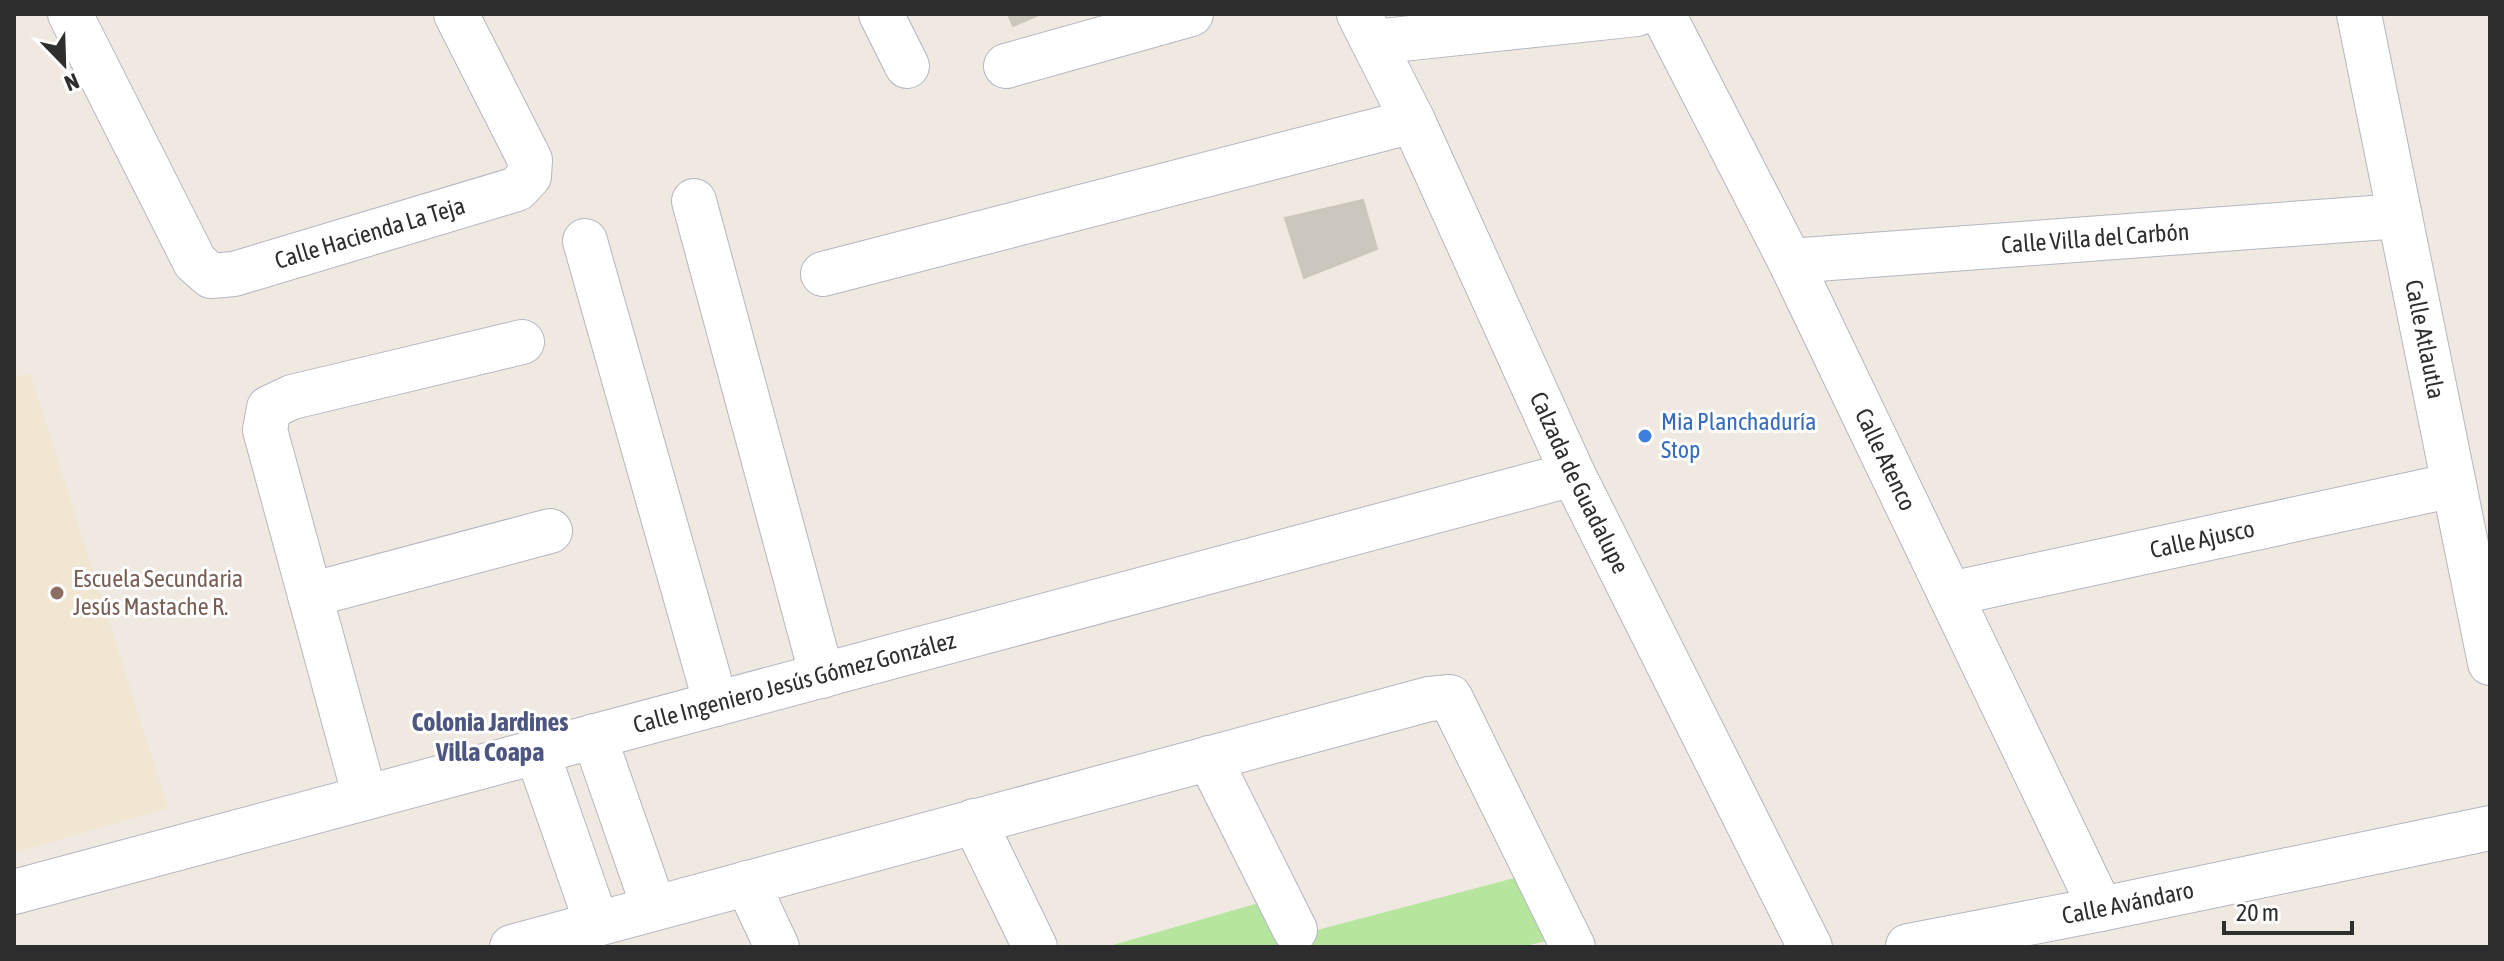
<svg xmlns="http://www.w3.org/2000/svg" width="2504" height="961" font-family="'Asap Condensed',sans-serif">
<rect width="100%" height="100%" fill="#efe9e1"/>
<!-- education -->
<path fill="#f0e6d1" d="M30 373 168 808 14 853V378Z"/>
<!-- green -->
<path fill="#b6e59e" d="M1522 876 1557 938 1522 947H1106L1269 900 1287 938Z"/>
<!-- building -->
<g fill="#cbc7bf" stroke="#cbc5ba" stroke-width="2">
<path d="M1008 14H1041L1013 26Z"/>
<path d="M1363 200 1377 249 1304 278 1285 218Z"/>
</g>
<g fill="none" stroke-linecap="round" stroke-linejoin="round">
<!-- minor casing -->
<g stroke="#b4b7c1" stroke-width="46">
<g id="minor">
<path id="s1" d="M70 14 195 262 211 276 234 274 517 189 529 176 530 160 456 14"/>
<path d="M881 14 907 66"/>
<path id="s2" d="M1359 14 1413 121 1573 474 1810 947"/>
<path id="s3" d="M1663 14 1790 261 2101 909"/>
<path id="s4" d="M2359 14 2490 663"/>
<path d="M1374 42 1637 14"/>
<path d="M1006 66 1191 14"/>
<path d="M694 201 822 676"/>
<path d="M585 241 716 704"/>
<path id="s5" d="M1790 261 2400 216"/>
<path d="M823 274 1413 121"/>
<path id="s6" d="M1950 594 2454 485"/>
<path d="M310 595 550 531"/>
<path d="M594 736 654 908"/>
<path d="M537 752 597 924"/>
<path d="M1209 758 1295 930"/>
<path d="M365 797 265 430 269 408 292 397 522 342"/>
<path d="M974 821 1035 947"/>
<path d="M747 883 777 947"/>
<path id="s7" d="M14 892 1573 474"/>
<path id="s8" d="M1908 946 2101 909 2490 828"/>
<path d="M512 947 1429 699 1450 697 1573 947"/>
</g>
</g>
<!-- minor -->
<use href="#minor" stroke="#fff" stroke-width="44"/>
</g>
<!-- markers -->
<circle fill="#3f7fe0" stroke="#fff" stroke-width="3" cx="1645" cy="436" r="8"/>
<circle fill="#8d6e63" stroke="#fff" stroke-width="3" cx="57" cy="593" r="8"/>
<g text-anchor="middle" stroke-width="6" stroke-linejoin="round" paint-order="stroke">
<!-- street labels -->
<g font-size="24" fill="#2e2e2e" stroke="#fff">
<text dy="8" stroke="none"><textPath href="#s1" startOffset="464">Calle Hacienda La Teja</textPath></text>
<text dy="8" stroke="none"><textPath href="#s5" startOffset="306">Calle Villa del Carbón</textPath></text>
<text dy="8" stroke="none"><textPath href="#s4" startOffset="332">Calle Atlautla</textPath></text>
<text dy="8" stroke="none"><textPath href="#s3" startOffset="498">Calle Atenco</textPath></text>
<text dy="8" stroke="none"><textPath href="#s2" startOffset="518">Calzada de Guadalupe</textPath></text>
<text dy="8" stroke="none"><textPath href="#s6" startOffset="258">Calle Ajusco</textPath></text>
<text dy="8" stroke="none"><textPath href="#s7" startOffset="808">Calle Ingeniero Jesús Gómez González</textPath></text>
<text dy="8" stroke="none"><textPath href="#s8" startOffset="224">Calle Avándaro</textPath></text>
</g>
<!-- shop labels -->
<g font-size="24" fill="#366cbe" stroke="#fff" text-anchor="start">
<text x="1661" y="430">Mia Planchaduría<tspan x="1661" dy="28">Stop</tspan></text>
</g>
<!-- education labels -->
<g font-size="24" fill="#785e54" stroke="#fff" text-anchor="start">
<text x="73" y="587">Escuela Secundaria<tspan x="73" dy="28">Jesús Mastache R.</tspan></text>
</g>
<!-- neighbourhood labels -->
<g font-size="26" font-weight="bold" fill="#4d5680" stroke="#fff">
<text x="490" y="731">Colonia Jardines<tspan x="490" dy="30">Villa Coapa</tspan></text>
</g>
</g>
<!-- border -->
<rect width="2504" height="961" fill="none" stroke="#2e2e2e" stroke-width="32"/>
<!-- north arrow -->
<g transform="translate(64 64) rotate(157)" stroke="#ffffff" stroke-width="6" paint-order="stroke">
<path d="M0-6L14 30L0 20L-14 30Z" fill="#2e2e2e"/>
<text y="-12" font-size="22" font-weight="bold" text-anchor="middle" fill="#2e2e2e">N</text>
</g>
<!-- scale -->
<path d="M2224 921v12h128v-12" fill="none" stroke="#2e2e2e" stroke-width="4"/>
<text x="2236" y="921" font-size="24" fill="#2e2e2e" stroke="#ffffff" stroke-width="6" paint-order="stroke">20 m</text>
</svg>
